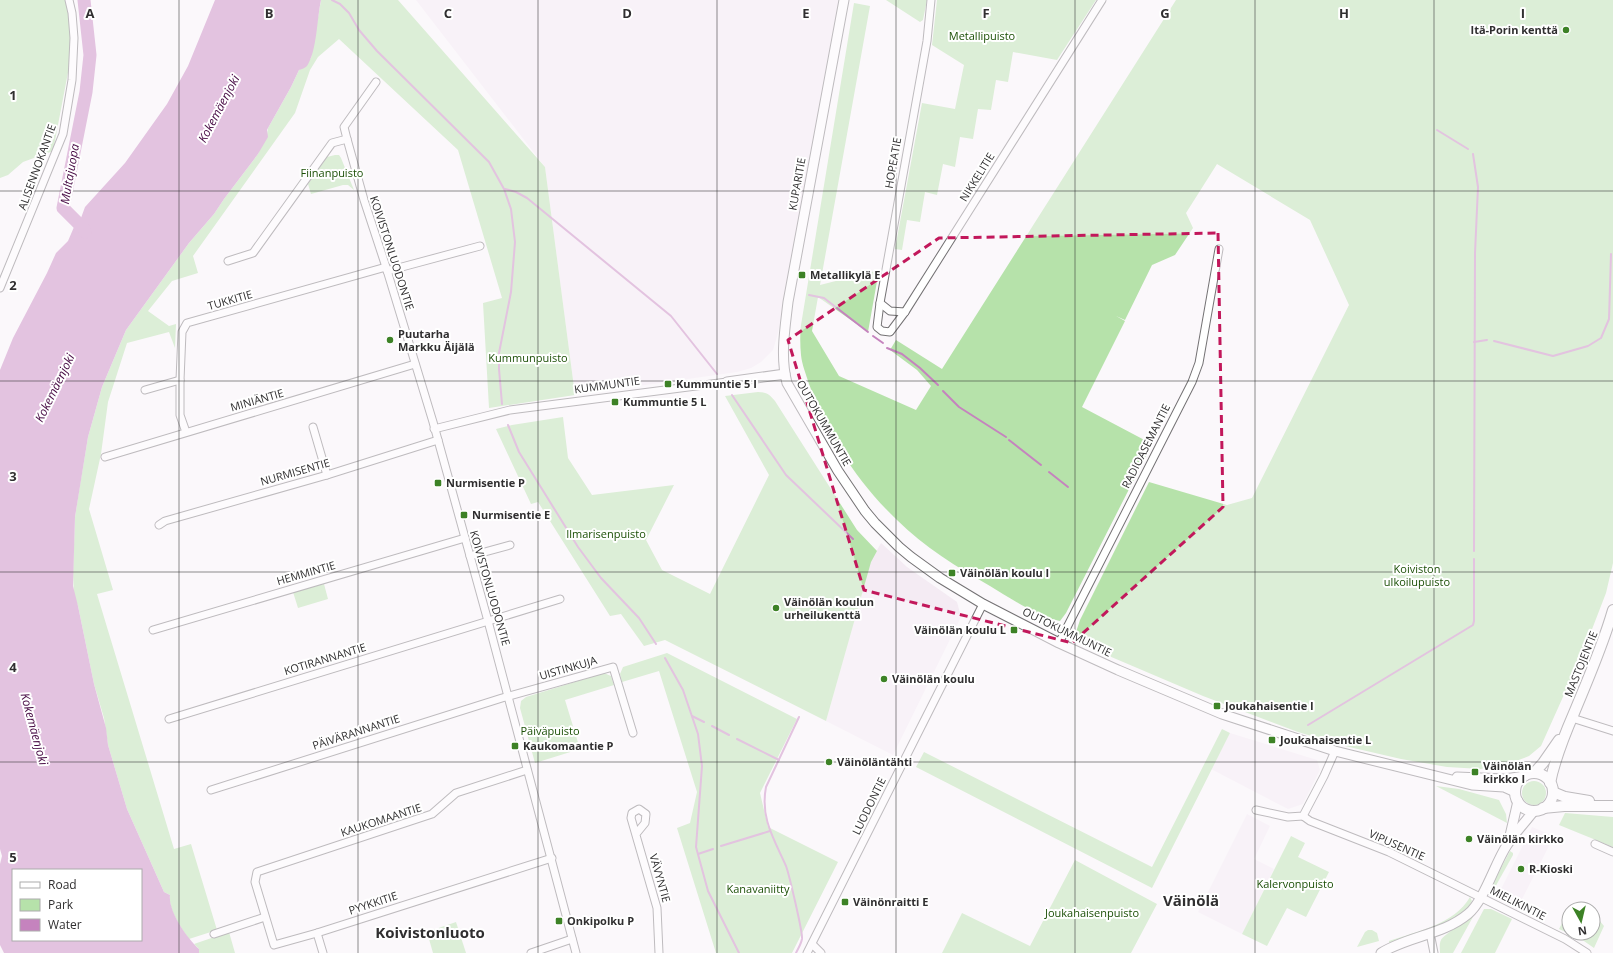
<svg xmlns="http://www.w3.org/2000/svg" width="1613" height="953" font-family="'Open Sans',sans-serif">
<rect width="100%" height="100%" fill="#fbf8fb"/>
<!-- built -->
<g fill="#f4ebf3">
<path d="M416 0H839L778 333 773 350 761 362 751 368 737 372 575 395 545 167Z"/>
<path d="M881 543 907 567 957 602 961 617 893 755 826 721 870 563Z"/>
<path d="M1230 733 1317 760 1320 770 1303 804 1288 809 1211 769Z"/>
<path d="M1247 814 1270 826 1254 859 1274 869 1242 934 1198 912Z"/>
<path d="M1532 827 1554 836 1517 909 1496 899Z"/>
</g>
<!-- green -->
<g fill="#b6e2aa">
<path d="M0 0H67L71 24 70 62 53 151 23 162 8 175 0 178Z"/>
<path d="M321 0H398L545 167 575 395 489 408 483 303 502 298 458 150 339 39 318 57 310 70 295 113 193 256 198 273 172 281 148 311 169 326 176 324 175 348 169 332 127 343 108 402 101 454 89 509 113 590 97 594 174 849 191 844 217 930 189 939C181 927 168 910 170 895L164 892 127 809 108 745 104 718 94 684 78 606 74 596 73 573 75 517 80 485 88 437 102 387 126 330 189 243 214 214 224 199 258 154 267 134 268 128 291 87 299 70 311 58Z"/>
<path d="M886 0H927L923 20 920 22Z"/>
<path d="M937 0H1096L1057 60 1013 52 1008 82 996 80 991 110 978 109 973 139 960 137 955 167 943 164 937 195 925 192 920 222 907 220 902 250 895 249 922 103 955 109 964 65 932 45Z"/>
<path d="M1176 0H1613V563L1606 593 1584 650 1541 746 1529 756 1516 761 1503 762 1481 769 1447 767 1401 759 1345 746 1298 732 1203 696 1109 656 1078 640 1076 632 1080 620 1149 482 1227 505 1252 498 1349 305 1310 220 1217 164 1186 213 1193 228 1175 255 1152 265 1125 320 1116 316 1125 321 1082 407 1152 444 1066 613 1060 621C1038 617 1010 598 990 586 957 567 924 547 897 520 858 483 826 434 809 384 806 374 802 365 801 355 800 345 800 334 801 325L854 3 870 6 820 285 879 270 868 332 818 297 812 331 839 376 916 410 931 386 917 370 890 350 896 340 942 369Z"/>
<path d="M335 155H339L341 158 354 190 348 185H343L311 194 308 184 327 157Z"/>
<path d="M758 392C767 392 770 395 775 401L857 530 877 551 871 562 826 721 665 640 644 646 621 614 610 616 538 502 531 504 496 429 512 425 563 417 568 458 592 495 674 485 646 540 662 570 710 594 769 475 725 396Z"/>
<path d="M324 584 328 599 298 608 293 592Z"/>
<path d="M667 653 797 719 760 793 768 827 838 862 792 953H716L677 828 690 823 697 792 659 671 622 682 620 674 623 667Z"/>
<path d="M604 673 611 676 614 685 565 700 580 749 535 763 520 708 521 701 526 697Z"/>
<path d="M1222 729 1230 733 1152 888 916 767 924 752 1152 867Z"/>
<circle cx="1534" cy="793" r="12"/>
<path d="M1436 786 1459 789 1499 800 1506 814 1507 823Z"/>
<path d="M1565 813 1613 817V847L1559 825Z"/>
<path d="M1291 836 1305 843 1298 857 1329 872 1306 917 1287 908 1267 946 1242 934Z"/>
<path d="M1510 851 1513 853V855L1494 889 1491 887Z"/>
<path d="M1075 860 1157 904 1131 953H942L962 913 1030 946Z"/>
<path d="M1470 897 1472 901C1461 925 1413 935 1389 943V941C1417 931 1454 925 1470 897Z"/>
<path d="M1484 909H1491L1512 919 1495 953H1461Z"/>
<path d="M1569 910V933H1593V917L1599 920 1604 926 1594 948 1581 939 1559 929Z"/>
<path d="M1474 915 1453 953H1440C1440 949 1439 944 1441 940 1444 934 1467 921 1474 915Z"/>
<path d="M456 922 466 953H433L427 932Z"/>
<path d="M1368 930H1372L1377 933 1379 941 1357 947 1365 932Z"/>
<path d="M229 932 235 953H199V949L194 944Z"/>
</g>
<!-- water -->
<path fill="#c583be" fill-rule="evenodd" d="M215 0H321C317 18 317 51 307 66 305 68 302 69 299 70L291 87 268 128 267 130 268 137 258 154 224 199 214 214 189 243 126 330 102 387 88 437 75 517 73 586 78 606 94 684 106 728 108 745 127 809 164 892 170 895C168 911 187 938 199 949V953H4L0 945V864L2 856 0 849V370L13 338 47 273 56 253 68 241 74 227 75 219 81 218 85 207 125 163 167 104 188 66ZM13 870H141V940H13Z"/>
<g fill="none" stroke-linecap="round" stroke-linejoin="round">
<!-- stream -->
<g stroke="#c583be" stroke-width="2">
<path d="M332 0 340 4 349 13 359 30 377 51 489 162 504 189 511 209 515 242 511 292 499 353V369L502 404"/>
<path d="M1437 130 1468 149"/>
<path d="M1473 154 1478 187 1475 253 1474 551"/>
<path d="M505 189 516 192 527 198 671 316 717 374"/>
<path d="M809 295 824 298 868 332"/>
<path d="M873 336 883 343"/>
<path d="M1494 341 1553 356 1588 346 1601 338 1609 319 1611 254"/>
<path d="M1474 342 1487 340"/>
<path d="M887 348 902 354 920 368 938 385"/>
<path d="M943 391 959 407 1006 437"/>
<path d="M732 395 786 475 853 539"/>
<path d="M508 425 519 452 578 547 601 578 639 618 656 644"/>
<path d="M1009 440 1041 465"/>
<path d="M1049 472 1068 487"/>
<path d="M665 658 683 690 698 734 702 766 696 847 708 891 739 953"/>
<path d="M692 716 704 722"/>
<path d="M1308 725 1473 625 1474 621V559"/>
<path d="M712 726 729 735"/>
<path d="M737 739 779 760"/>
<path d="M721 846 770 831"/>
<path d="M698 854 713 849"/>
<path d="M796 953C798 949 801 944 802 939 803 933 789 874 786 866 774 839 760 818 766 787L799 717"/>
</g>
<!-- river -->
<path stroke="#c583be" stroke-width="13" d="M84 0 90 55 86 92 63 208 84 229 85 232"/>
<!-- minor casing -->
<g stroke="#747274" stroke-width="9">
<g id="minor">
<path d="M347 139 364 200 386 267 433 422 488 621 576 953"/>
<path d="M228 261 253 253 332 143 347 139 344 127 376 82"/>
<path d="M387 271 480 246"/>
<path d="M0 288 63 134 72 80 74 38 72 13 69 0"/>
<path d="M880 303 877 327 882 331 890 332 905 312 1102 0"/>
<path d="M905 312 890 311 880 303 927 41 931 0"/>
<path d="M145 390 180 380"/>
<path d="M313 427 327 475"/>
<path d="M434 429 510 410 727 382"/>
<path d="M186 432 180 415V380L182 332 187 323 386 267"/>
<path d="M105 457 415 364"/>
<path d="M159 525 165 521 327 475 438 440"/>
<path d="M470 556 510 545"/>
<path d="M153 630 465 538"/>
<path d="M1059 643 1192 382 1199 363 1219 249"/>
<path d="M1572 718 1613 731"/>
<path d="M169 719 560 599"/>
<path d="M527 770 456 793 432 814 257 872 255 882 274 945 317 933 552 858"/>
<path d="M211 790 502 698 613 667 633 733"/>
<path d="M1256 810 1288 817 1303 816 1324 776 1335 751"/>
<path d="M1303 816 1310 821 1389 852 1565 939 1587 953"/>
<path d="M636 834 645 823 646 814 639 809 632 813 631 818 657 908 659 953"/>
<path d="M1595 844 1613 852"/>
<path d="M317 933 323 953"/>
<path d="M1430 933 1434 953"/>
<path d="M214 934 265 917"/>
<path d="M812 944 821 953"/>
<path d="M531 953 572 939"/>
<path d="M807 953 983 604"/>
</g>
</g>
<!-- tertiary casing -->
<g stroke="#747274" stroke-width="11">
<g id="tertiary">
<path d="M844 0 788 302C785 328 780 357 787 383L838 471 865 511 875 523 899 547 911 557 940 578 983 604 1059 643 1118 670 1222 714 1335 751 1472 785 1504 787 1515 792"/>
<path d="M727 382 785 374"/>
<path d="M1457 777 1505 779 1525 776"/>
<path d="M1509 840 1518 801"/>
<path d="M1381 953C1408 936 1443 935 1468 914 1484 901 1495 863 1507 845 1515 833 1525 822 1534 811"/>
</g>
</g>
<!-- secondary casing -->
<g stroke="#747274" stroke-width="12">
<g id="secondary">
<path d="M1534 773 1543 763 1559 740"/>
<circle cx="1534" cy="792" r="19"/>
<path d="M1550 783C1555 758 1564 736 1574 713 1588 679 1603 645 1613 610"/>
<path d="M1553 792 1565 797 1589 801"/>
<path d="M1543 808 1564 806H1613"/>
</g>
</g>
<!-- minor -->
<use href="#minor" stroke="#fff" stroke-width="7"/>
<!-- tertiary -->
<use href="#tertiary" stroke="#fff" stroke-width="9"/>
<!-- secondary -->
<use href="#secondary" stroke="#fff" stroke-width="10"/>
</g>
<!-- marked area -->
<path d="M0 0H1613V953H0ZM1218 233 1223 507 1072 643 864 590 788 340 939 238Z" fill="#fbf8fb" fill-opacity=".55" fill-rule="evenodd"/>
<path fill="none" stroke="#c2185b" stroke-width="3" stroke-dasharray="8 5" stroke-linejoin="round" d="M1218 233 1223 507 1072 643 864 590 788 340 939 238Z"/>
<!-- grid -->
<path fill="none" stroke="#302f30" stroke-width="1" stroke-opacity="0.55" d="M179 0V953M358 0V953M538 0V953M717 0V953M896 0V953M1075 0V953M1255 0V953M1434 0V953M0 191H1613M0 381H1613M0 572H1613M0 762H1613"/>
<!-- markers -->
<g fill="#3d8226" stroke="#fff" stroke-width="1.5">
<circle cx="1566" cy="30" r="4"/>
<rect x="798" y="271" width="8" height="8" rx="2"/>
<circle cx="390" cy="340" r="4"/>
<rect x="664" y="380" width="8" height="8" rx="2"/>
<rect x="611" y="398" width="8" height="8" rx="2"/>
<rect x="434" y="479" width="8" height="8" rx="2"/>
<rect x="460" y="511" width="8" height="8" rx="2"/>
<rect x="948" y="569" width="8" height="8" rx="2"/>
<circle cx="776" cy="608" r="4"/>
<rect x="1010" y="626" width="8" height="8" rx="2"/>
<circle cx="884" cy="679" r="4"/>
<rect x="1213" y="702" width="8" height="8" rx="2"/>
<rect x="1268" y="736" width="8" height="8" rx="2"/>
<rect x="511" y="742" width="8" height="8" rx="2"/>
<circle cx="829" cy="762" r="4"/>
<rect x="1471" y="768" width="8" height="8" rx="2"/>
<circle cx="1469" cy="839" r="4"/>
<circle cx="1521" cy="869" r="4"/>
<rect x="841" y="898" width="8" height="8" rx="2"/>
<rect x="555" y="917" width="8" height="8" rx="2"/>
</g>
<g text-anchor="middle" stroke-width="4" stroke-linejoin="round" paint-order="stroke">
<!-- poi labels -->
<g font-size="11" font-weight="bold" fill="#302f30" stroke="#fff" text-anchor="start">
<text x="1558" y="34" text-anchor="end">Itä-Porin kenttä</text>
<text x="810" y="279">Metallikylä E</text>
<text x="398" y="338">Puutarha<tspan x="398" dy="13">Markku Äijälä</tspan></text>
<text x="676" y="388">Kummuntie 5 I</text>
<text x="623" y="406">Kummuntie 5 L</text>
<text x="446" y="487">Nurmisentie P</text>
<text x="472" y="519">Nurmisentie E</text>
<text x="960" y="577">Väinölän koulu I</text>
<text x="784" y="606">Väinölän koulun<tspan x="784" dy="13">urheilukenttä</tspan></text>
<text x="1006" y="634" text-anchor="end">Väinölän koulu L</text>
<text x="892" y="683">Väinölän koulu</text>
<text x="1225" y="710">Joukahaisentie I</text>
<text x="1280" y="744">Joukahaisentie L</text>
<text x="523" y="750">Kaukomaantie P</text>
<text x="837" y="766">Väinöläntähti</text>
<text x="1483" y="770">Väinölän<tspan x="1483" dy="13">kirkko I</tspan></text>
<text x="1477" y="843">Väinölän kirkko</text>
<text x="1529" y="873">R-Kioski</text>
<text x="853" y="906">Väinönraitti E</text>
<text x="567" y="925">Onkipolku P</text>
</g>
<!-- park labels -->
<g font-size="11" fill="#1b4f06" stroke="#fff">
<text x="982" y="40">Metallipuisto</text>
<text x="332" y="177">Fiinanpuisto</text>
<text x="528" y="362">Kummunpuisto</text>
<text x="606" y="538">Ilmarisenpuisto</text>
<text x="1417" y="573">Koiviston<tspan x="1417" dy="13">ulkoilupuisto</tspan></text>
<text x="550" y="735">Päiväpuisto</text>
<text x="1295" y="888">Kalervonpuisto</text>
<text x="758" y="893">Kanavaniitty</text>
<text x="1092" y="917">Joukahaisenpuisto</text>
</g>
<!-- street labels -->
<g font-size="11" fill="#302f30" stroke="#fff">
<text transform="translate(893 163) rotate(-80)" y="4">HOPEATIE</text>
<text transform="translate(37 167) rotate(-70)" y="4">ALISENNOKANTIE</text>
<text transform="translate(977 177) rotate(-58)" y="4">NIKKELITIE</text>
<text transform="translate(797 184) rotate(-80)" y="4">KUPARITIE</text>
<text transform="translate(392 253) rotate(72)" y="4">KOIVISTONLUODONTIE</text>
<text transform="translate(230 300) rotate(-16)" y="4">TUKKITIE</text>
<text transform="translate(607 385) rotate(-8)" y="4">KUMMUNTIE</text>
<text transform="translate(257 400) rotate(-16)" y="4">MINIÄNTIE</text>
<text transform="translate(824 423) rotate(60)" y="4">OUTOKUMMUNTIE</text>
<text transform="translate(1146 446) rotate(-63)" y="4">RADIOASEMANTIE</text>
<text transform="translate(295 472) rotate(-16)" y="4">NURMISENTIE</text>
<text transform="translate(306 573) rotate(-16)" y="4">HEMMINTIE</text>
<text transform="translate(490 588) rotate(74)" y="4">KOIVISTONLUODONTIE</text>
<text transform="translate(1067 632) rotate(26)" y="4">OUTOKUMMUNTIE</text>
<text transform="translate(325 659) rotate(-17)" y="4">KOTIRANNANTIE</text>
<text transform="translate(1581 664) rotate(-68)" y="4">MASTOJENTIE</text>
<text transform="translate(568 668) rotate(-16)" y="4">UISTINKUJA</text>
<text transform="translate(356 732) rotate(-18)" y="4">PÄIVÄRANNANTIE</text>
<text transform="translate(869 806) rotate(-64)" y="4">LUODONTIE</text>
<text transform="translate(381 820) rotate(-18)" y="4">KAUKOMAANTIE</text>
<text transform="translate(1397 845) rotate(24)" y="4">VIPUSENTIE</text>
<text transform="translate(660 878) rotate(74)" y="4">VÄVYNTIE</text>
<text transform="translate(373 903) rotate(-18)" y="4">PYYKKITIE</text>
<text transform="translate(1518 903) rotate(27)" y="4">MIELIKINTIE</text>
</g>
<!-- water labels -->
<g font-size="12" font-style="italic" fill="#470b44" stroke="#fff">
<text transform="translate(219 109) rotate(-62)" y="4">Kokemäenjoki</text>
<text transform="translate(70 174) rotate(-80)" y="4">Multajuopa</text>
<text transform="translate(55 388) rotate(-64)" y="4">Kokemäenjoki</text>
<text transform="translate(34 729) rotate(75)" y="4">Kokemäenjoki</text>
</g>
<!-- district labels -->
<g font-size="15" font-weight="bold" fill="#302f30" stroke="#fff">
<text x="1191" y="906">Väinölä</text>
<text x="430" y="938">Koivistonluoto</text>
</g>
</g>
<g font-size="13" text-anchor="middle" font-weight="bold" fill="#302f30" stroke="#fff" stroke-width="4" stroke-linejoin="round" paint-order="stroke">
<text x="90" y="18">A</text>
<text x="269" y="18">B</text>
<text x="448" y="18">C</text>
<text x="627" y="18">D</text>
<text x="806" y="18">E</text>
<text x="986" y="18">F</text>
<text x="1165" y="18">G</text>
<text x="1344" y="18">H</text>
<text x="1523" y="18">I</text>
<text x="13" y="100">1</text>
<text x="13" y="290">2</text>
<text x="13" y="481">3</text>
<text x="13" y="672">4</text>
<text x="13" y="862">5</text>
</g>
<!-- legend -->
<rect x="12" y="869" width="130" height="72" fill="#ffffff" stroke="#acacac"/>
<rect x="20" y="882" width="20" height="6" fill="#ffffff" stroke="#acacac"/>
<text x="48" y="889" font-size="12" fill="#302f30">Road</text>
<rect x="20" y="899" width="20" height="12" fill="#b6e2aa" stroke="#acacac"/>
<text x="48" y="909" font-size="12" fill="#302f30">Park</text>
<rect x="20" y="919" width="20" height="12" fill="#c583be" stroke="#acacac"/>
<text x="48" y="929" font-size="12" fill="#302f30">Water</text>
<!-- north arrow -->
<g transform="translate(1581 921) rotate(172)"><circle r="19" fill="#ffffff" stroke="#acacac"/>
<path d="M0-3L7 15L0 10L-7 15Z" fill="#3d8226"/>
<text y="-6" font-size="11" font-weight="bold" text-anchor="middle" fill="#302f30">N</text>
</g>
</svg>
